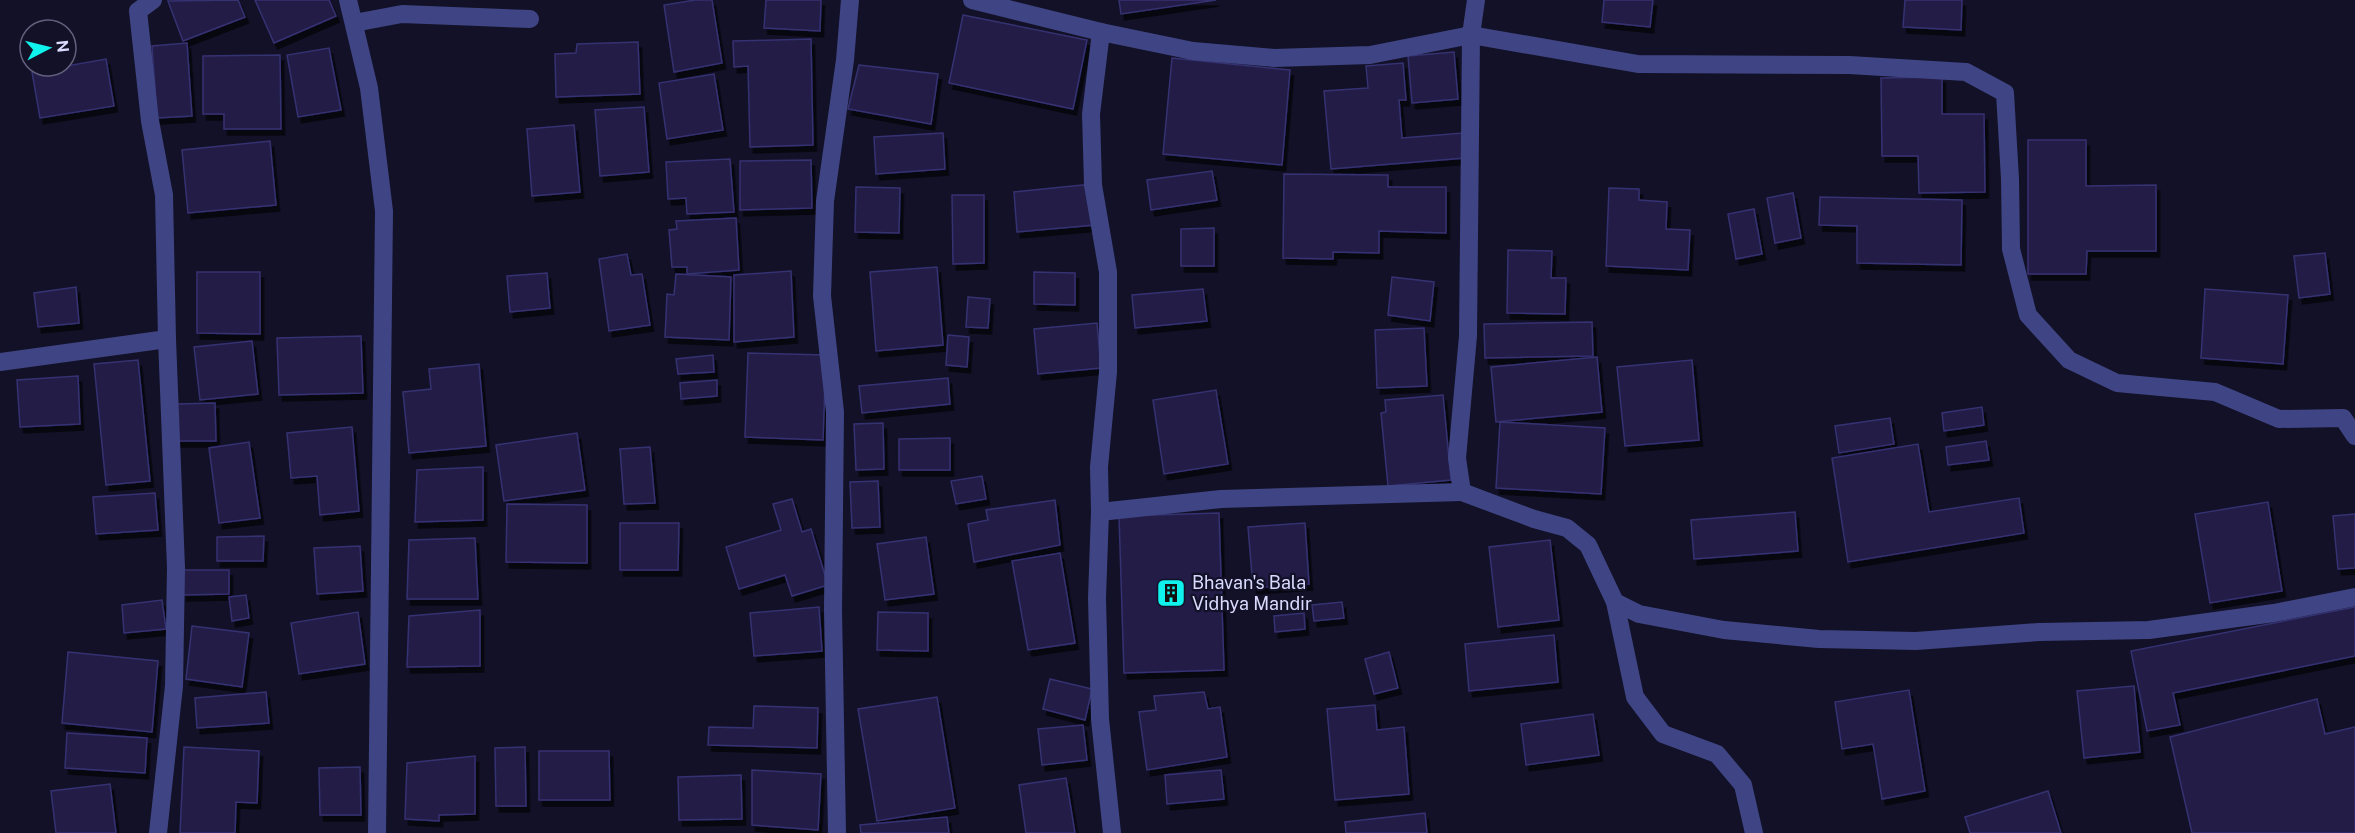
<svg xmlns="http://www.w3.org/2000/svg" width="2355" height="833" font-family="'Public Sans',sans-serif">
<defs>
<filter id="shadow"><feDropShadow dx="3.5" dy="6" stdDeviation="0" flood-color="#0009"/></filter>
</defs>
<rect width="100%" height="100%" fill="#121127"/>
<!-- building -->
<g fill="#211e47" stroke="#363172" stroke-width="1.5" filter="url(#shadow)">
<path d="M238 0 245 17 183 41 168 1Z"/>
<path d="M255 0H329L336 16 274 43Z"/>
<path d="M695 0H712L722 63 674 72 664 5Z"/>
<path d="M766 0H821L820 31 764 28Z"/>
<path d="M1119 0H1216L1121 14Z"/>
<path d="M1604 0H1653L1650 27 1602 22Z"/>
<path d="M1905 0H1962L1961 30 1903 27Z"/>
<path d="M963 15 1087 40 1073 109 949 83Z"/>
<path d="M811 39 813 145 750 147 748 66 734 67 733 41Z"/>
<path d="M638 42 640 94 556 97 555 54 576 53 577 44Z"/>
<path d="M187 43 192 116 157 118 152 46Z"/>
<path d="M329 48 341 110 298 117 287 55Z"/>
<path d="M1454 52 1458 99 1412 103 1408 56Z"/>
<path d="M280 55 281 129H224V114H203V56Z"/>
<path d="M1172 58 1290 70 1282 165 1163 154Z"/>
<path d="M106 59 114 106 40 118 32 72Z"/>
<path d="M1403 63 1406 100H1399L1402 138 1463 133 1465 158 1331 169 1324 91 1368 88 1366 66Z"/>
<path d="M859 65 938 74 931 124 848 109Z"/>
<path d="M714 74 723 130 667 139 659 83Z"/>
<path d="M1942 77V114H1984L1985 192 1919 193 1918 156H1882L1881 78Z"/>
<path d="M644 107 649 172 600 176 595 110Z"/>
<path d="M574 125 580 192 532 196 527 129Z"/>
<path d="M943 133 945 169 876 174 874 137Z"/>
<path d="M2028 140H2086V186L2156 185V251H2087L2086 274H2028Z"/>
<path d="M270 141 276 205 188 213 182 150Z"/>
<path d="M730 159 734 212 687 214 686 198 668 199 666 162Z"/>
<path d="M811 160 812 208 740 210V161Z"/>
<path d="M1212 171 1217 200 1151 210 1147 180Z"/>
<path d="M1284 174 1388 175V187H1446V233L1379 231V253L1333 252V259L1283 258Z"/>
<path d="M1092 184 1095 225 1017 232 1014 192Z"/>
<path d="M856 187 900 188 899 233 855 232Z"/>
<path d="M1609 188 1639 189V200L1667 202 1666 229 1690 230 1688 270 1606 266Z"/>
<path d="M1793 193 1801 238 1775 243 1767 198Z"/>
<path d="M952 195H984V263L953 264Z"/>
<path d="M1820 197 1962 200 1961 265 1857 263V226L1819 225Z"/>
<path d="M1754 209 1762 254 1736 259 1728 214Z"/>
<path d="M736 218 739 270 687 274V267H672L669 230 677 229 676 221Z"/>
<path d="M1214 228V266H1181V229Z"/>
<path d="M1508 250 1552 251 1551 278H1566L1565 314 1507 313Z"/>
<path d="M2325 253 2330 294 2299 298 2294 256Z"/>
<path d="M627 254 631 275 642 274 650 325 609 331 599 259Z"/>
<path d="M937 267 943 345 876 351 870 272Z"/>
<path d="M791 271 794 337 734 342V275Z"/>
<path d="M197 272H260V334L197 333Z"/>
<path d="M1034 272 1075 273V305L1034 304Z"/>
<path d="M547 273 550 308 510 312 507 276Z"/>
<path d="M676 274 731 277 729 340 665 337 667 294 674 295Z"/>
<path d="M1392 277 1434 282 1430 321 1388 315Z"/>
<path d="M76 287 79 323 38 327 34 293Z"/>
<path d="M1203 289 1207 321 1135 328 1132 295Z"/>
<path d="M2205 289 2288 295 2283 364 2201 358Z"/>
<path d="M968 297 990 299 988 328 966 327Z"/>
<path d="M1592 322 1593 356 1485 358 1484 324Z"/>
<path d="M1097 323 1101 368 1038 374 1034 329Z"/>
<path d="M1424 328 1427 386 1377 388 1375 330Z"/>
<path d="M948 335 969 337 967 367 946 365Z"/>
<path d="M361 336 363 393 279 395 277 338Z"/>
<path d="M252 341 258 394 200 400 194 347Z"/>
<path d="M748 353 826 355 823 440 745 437Z"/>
<path d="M713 355 714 372 678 374 676 359Z"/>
<path d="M1597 357 1602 412 1496 422 1491 367Z"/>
<path d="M138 360 150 481 106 485 94 364Z"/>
<path d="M1692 360 1699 440 1625 446 1617 367Z"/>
<path d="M479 364 486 446 409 453 403 392 431 389 429 369Z"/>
<path d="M78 376 80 424 20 427 17 380Z"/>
<path d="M948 378 950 404 862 413 859 386Z"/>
<path d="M717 380V396L681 399 680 383Z"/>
<path d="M1216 390 1228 464 1164 474 1153 400Z"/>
<path d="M1443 395 1451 480 1388 486 1381 413 1386 412 1385 400Z"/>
<path d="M215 403 216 441H177V404Z"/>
<path d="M1982 407 1984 425 1944 431 1942 413Z"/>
<path d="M1890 418 1894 444 1839 453 1835 426Z"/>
<path d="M1500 422 1605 428 1601 494 1496 488Z"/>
<path d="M883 423 884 469 856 470 854 424Z"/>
<path d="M352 427 359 511 320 515 317 476 291 478 287 433Z"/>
<path d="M577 433 585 490 504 501 496 445Z"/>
<path d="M950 438V470H899V439Z"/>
<path d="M1986 441 1989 460 1948 465 1946 447Z"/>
<path d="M249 442 260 518 219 523 209 448Z"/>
<path d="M1918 444 1929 512 2019 498 2024 533 1848 562 1832 458Z"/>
<path d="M650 447 655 503 624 504 620 449Z"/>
<path d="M483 467V520L415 522 417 470Z"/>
<path d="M982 476 986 499 956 504 951 481Z"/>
<path d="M878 481 880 527 852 528 850 482Z"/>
<path d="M155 493 158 530 96 534 93 497Z"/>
<path d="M792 499 802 532 811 529 828 585 792 596 785 575 739 589 726 547 781 530 773 504Z"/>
<path d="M1055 500 1060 545 974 562 968 524 988 520 986 510Z"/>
<path d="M2268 502 2282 591 2210 603 2195 514Z"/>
<path d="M507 504 587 505V563L506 562Z"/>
<path d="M1795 512 1798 551 1694 559 1691 520Z"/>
<path d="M1219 513 1224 670 1124 673 1119 516Z"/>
<path d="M2355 514V568L2338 569 2333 516Z"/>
<path d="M620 523H679L678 570H620Z"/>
<path d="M1305 523 1309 584 1253 588 1248 527Z"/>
<path d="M264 536 263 561H217V537Z"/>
<path d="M926 537 934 594 885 600 877 544Z"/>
<path d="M475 538 478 599H407L409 540Z"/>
<path d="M1550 540 1559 620 1498 627 1489 547Z"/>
<path d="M360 546 363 591 317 594 314 548Z"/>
<path d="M1060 553 1075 643 1028 650 1012 561Z"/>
<path d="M183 570H229V594L183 595Z"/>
<path d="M246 595 249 618 232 621 229 597Z"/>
<path d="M162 600 166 629 124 633 122 605Z"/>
<path d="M1342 602 1344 618 1314 621 1312 605Z"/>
<path d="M819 607 822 651 754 656 750 613Z"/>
<path d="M2355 607V656L2173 693 2180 725 2147 731 2131 651Z"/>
<path d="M480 610V666L407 667 409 616Z"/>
<path d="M358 612 365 664 299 674 291 623Z"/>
<path d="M878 612 928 613V651L877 650Z"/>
<path d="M1304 613 1305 629 1275 632 1274 616Z"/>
<path d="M192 626 249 633 242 687 186 679Z"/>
<path d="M1554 635 1558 682 1469 691 1465 644Z"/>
<path d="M68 652 158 661 152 732 62 723Z"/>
<path d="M1389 652 1398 688 1374 694 1365 659Z"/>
<path d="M1050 679 1092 689 1085 720 1043 709Z"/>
<path d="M2134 686 2140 752 2084 758 2077 691Z"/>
<path d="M1909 690 1925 791 1882 799 1873 744 1842 749 1835 702Z"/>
<path d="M266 692 269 723 197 728 195 698Z"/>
<path d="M1204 692 1208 709 1220 707 1227 757 1147 770 1139 712 1156 710 1154 696Z"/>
<path d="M937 697 955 808 877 821 858 709Z"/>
<path d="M2317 699 2325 734 2355 727V833H2192L2170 737Z"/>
<path d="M1375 705 1377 730 1404 727 1409 794 1335 800 1327 709Z"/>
<path d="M754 706 818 708 817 748 708 745 709 727 753 728Z"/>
<path d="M1593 714 1599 755 1526 765 1521 724Z"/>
<path d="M1083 725 1087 760 1042 765 1038 729Z"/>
<path d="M67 733 147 738 145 773 65 768Z"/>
<path d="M184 747 259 751 257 803 236 802 235 833H180Z"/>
<path d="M525 747 526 806H496L495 748Z"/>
<path d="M539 751H609L610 800H539Z"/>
<path d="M475 756V814L439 815V821L405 819 407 763Z"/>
<path d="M360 767 361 815H320L319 768Z"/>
<path d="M752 770 821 774 818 830 752 825Z"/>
<path d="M1221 770 1224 799 1167 804 1165 775Z"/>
<path d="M741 775 742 819 679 820 678 777Z"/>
<path d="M1066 778 1075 833H1026L1019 785Z"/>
<path d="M110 784 116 833H56L51 791Z"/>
<path d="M2048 791 2061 833H1970L1965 817Z"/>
<path d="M1425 813 1427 833H1346L1345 822Z"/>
<path d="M947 817 949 833H861L860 825Z"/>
</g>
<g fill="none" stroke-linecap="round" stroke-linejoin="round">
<!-- minor -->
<g stroke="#3f4584" stroke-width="18">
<path d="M348 0 369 88 384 211 377 833"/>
<path d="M972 0 1101 32 1193 51 1274 58 1370 55 1471 35 1638 64 1849 65 1966 72 2005 93 2010 179 2011 249 2028 315 2069 360 2117 383 2215 392 2279 419 2343 418 2355 436"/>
<path d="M1476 0 1471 35 1468 336 1457 458 1462 492 1534 519 1567 528 1588 545 1615 602 1639 614 1724 630 1819 639 1916 641 2039 632 2149 630 2274 613 2355 597"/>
<path d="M354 23 402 14 530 19"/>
<path d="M1101 32 1091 114 1093 185 1108 272V372L1099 467 1100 512 1097 598 1100 719 1112 833"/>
<path d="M0 362 167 339 164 195 150 121 138 11 153 0"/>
<path d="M1100 512 1221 499 1462 492"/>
<path d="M1615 602 1635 697 1663 734 1717 754 1743 785 1754 833"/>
<path d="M158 833 174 686 176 568 167 339"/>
<path d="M837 833 833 609 835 412 822 296 825 201 845 60 850 0"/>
</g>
</g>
<!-- icons -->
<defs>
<g id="building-square" transform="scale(1.5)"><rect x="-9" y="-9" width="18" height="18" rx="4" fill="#0ff3ec" stroke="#121127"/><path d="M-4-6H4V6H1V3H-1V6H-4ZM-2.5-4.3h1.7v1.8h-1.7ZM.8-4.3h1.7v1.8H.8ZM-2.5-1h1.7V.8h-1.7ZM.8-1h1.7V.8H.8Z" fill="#111"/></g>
</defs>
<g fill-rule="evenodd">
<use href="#building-square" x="1171" y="593"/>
</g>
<g text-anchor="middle" stroke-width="4.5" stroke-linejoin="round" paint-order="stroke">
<!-- poi labels -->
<g font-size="18" fill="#d9dafd" stroke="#121127" text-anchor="start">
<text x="1192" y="589">Bhavan's Bala<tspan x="1192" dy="21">Vidhya Mandir</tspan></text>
</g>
</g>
<!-- north arrow -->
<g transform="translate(48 48) rotate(83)"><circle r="28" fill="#121127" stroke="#62617d" stroke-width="1.5"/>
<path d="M0-4.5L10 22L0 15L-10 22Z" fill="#0ff3ec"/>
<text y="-9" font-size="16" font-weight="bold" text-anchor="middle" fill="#d9dafd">N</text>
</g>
</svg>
